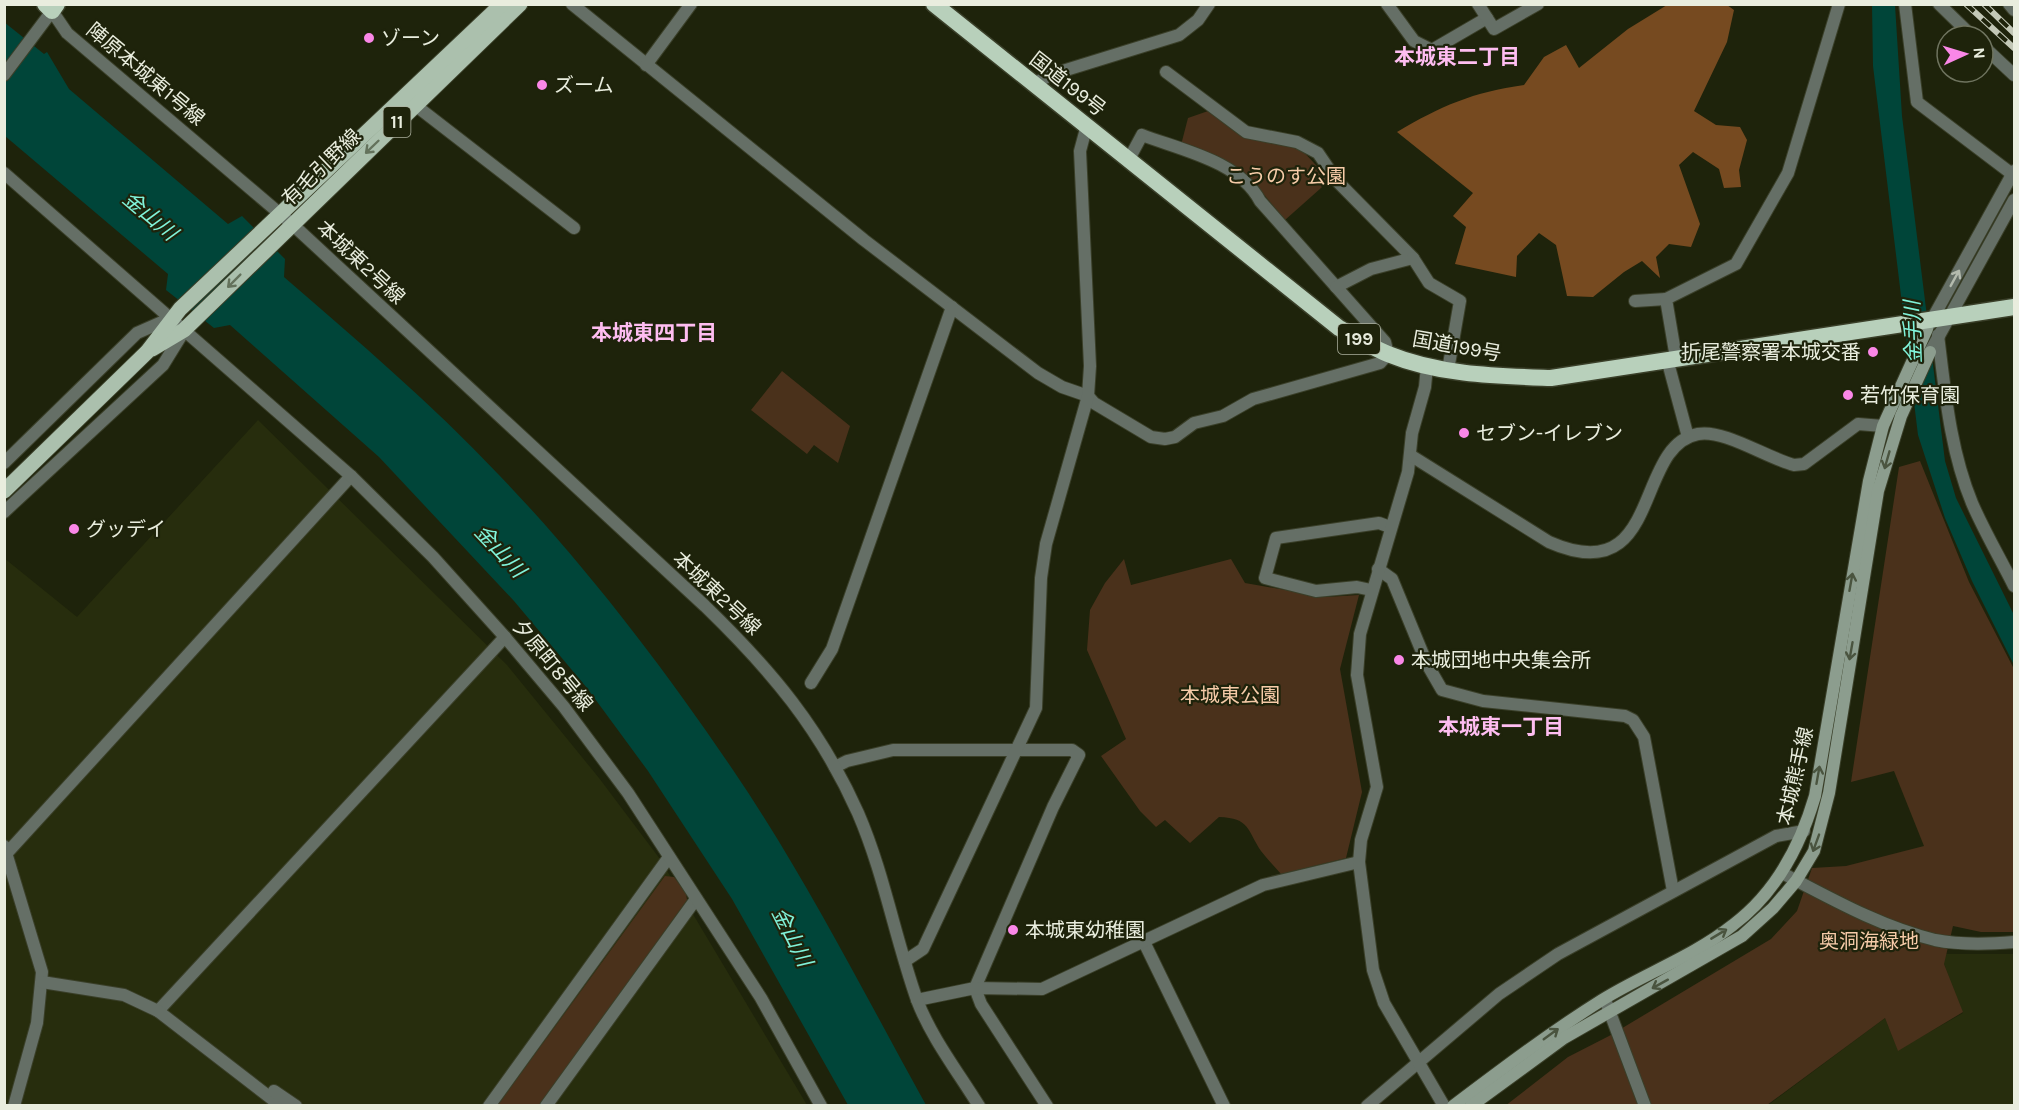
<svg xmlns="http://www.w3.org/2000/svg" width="2019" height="1110" font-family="Karla,'Noto Sans JP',sans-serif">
<rect width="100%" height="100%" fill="#1e230b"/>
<!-- built -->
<g fill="#272d0d">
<path d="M258 420 507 665 599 778 660 859 807 1105H5L4 558 77 617Z"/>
<path d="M1940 954H2014V1105L1767 1106 1885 1018 1898 1050 1963 1013Z"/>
</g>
<!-- green -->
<g fill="#4a311b">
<path d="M1211 110 1240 131 1298 146 1330 180 1285 220 1261 191 1229 165 1181 145 1188 118Z"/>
<path d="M782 371 850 426 838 463 814 445 807 454 751 410Z"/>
<path d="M1920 461 1969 582 2014 669V932H1981L1953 926 1944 964 1963 1012 1898 1051 1885 1018 1767 1105 1505 1106 1568 1057 1609 1036 1771 939 1797 911 1812 868 1846 866 1924 846 1894 771 1851 782 1899 467Z"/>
<path d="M1124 559 1131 585 1231 559 1245 583 1326 597 1359 595 1340 669 1362 792 1346 858 1281 874C1274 866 1267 859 1261 851 1247 830 1250 818 1219 817L1190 843 1165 820 1156 827 1140 811 1101 756 1126 739 1087 650 1090 610 1105 583Z"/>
<path d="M665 876 674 877 686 893 687 900 539 1105 497 1106Z"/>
</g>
<!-- forest -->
<path fill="#764a20" d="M1667 5H1727L1734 10 1727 42 1694 111 1716 125 1740 127 1747 140 1739 170 1741 187 1724 188 1719 169 1693 152 1679 165 1700 224 1691 247 1669 244 1656 257 1660 278 1642 261 1624 272 1593 297 1567 296 1556 245 1539 233 1517 256 1516 277 1455 264 1466 227 1453 216 1473 193 1397 132C1441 106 1473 92 1524 85L1544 57 1566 45 1579 68 1628 29Z"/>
<!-- water -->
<g fill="#004539">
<path d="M1872 5H1895L1902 116 1945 461 1956 498 2014 615V665L1972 581 1945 518 1918 435 1873 66Z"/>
<path d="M4 22 44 54 47 52 69 89 228 224 242 216 285 259 284 277C358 341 432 404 499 475 583 562 665 669 733 770 805 876 864 993 926 1105H848L732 899 648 771 587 688 514 601 379 457 230 325 214 328 166 290 168 274 5 136Z"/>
</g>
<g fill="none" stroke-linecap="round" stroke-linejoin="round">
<!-- minor casing -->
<g stroke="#3a3f29" stroke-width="14">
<g id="minor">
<path d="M572 4 864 240 1038 373 1062 387 1088 396 1094 403 1151 437 1165 439 1175 437 1194 423 1223 416 1253 399 1380 363 1388 354 1385 342 1260 201C1239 161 1181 150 1142 135L1128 161"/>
<path d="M1387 4 1414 41 1432 50 1487 18"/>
<path d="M1478 4 1494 29 1538 4"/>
<path d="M1905 4 1917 102 2012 174"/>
<path d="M1939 4 1972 36"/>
<path d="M2009 4 2014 10"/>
<path d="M1983 46 2014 75"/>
<path d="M646 65 691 4"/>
<path d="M1166 72 1246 132 1297 142 1318 153 1337 181 1413 258 1371 269 1336 287"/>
<path d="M1033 84 1053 74 1179 35 1198 20 1209 4"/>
<path d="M415 105 574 228"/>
<path d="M1413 258 1429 283 1460 301 1448 370"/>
<path d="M1635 301 1666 299"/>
<path d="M1938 335C1945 391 1950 450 1972 503 1984 531 2000 558 2014 586"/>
<path d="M1676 358 1666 299 1736 264 1788 173 1839 4"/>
<path d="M1667 359 1688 437"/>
<path d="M4 463 137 333 171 318"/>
<path d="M4 512 163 365 184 331"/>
<path d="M1378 569 1392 579 1427 664 1442 690 1483 701 1625 716 1633 720 1644 737 1673 891"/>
<path d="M1371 590 1357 587 1316 591 1265 578 1276 538 1379 523 1390 527"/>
<path d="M811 683 832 649 952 307"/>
<path d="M835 767 847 761 893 750H1072L1079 755 1053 807 975 988 981 1004 1047 1106"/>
<path d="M4 846 42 972 37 1023 14 1106"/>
<path d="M7 853 351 476"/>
<path d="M1144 942 1224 1106"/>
<path d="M905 961 923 949 1036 708 1041 578 1046 544 1088 396 1090 366 1080 151 1087 125"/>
<path d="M917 1000 975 988 1042 989 1263 885 1359 862"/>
<path d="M1606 1002 1645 1106"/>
<path d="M158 1011 505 637"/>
<path d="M489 1106 669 857"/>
<path d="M546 1106 696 899"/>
<path d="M1367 1106 1499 994 1558 954 1776 836 1804 831"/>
</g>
</g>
<!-- tertiary casing -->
<g stroke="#3a3f29" stroke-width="14">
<g id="tertiary">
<path d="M4 75 52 11 67 33 292 224 705 606C771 670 820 728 858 813 884 873 895 938 917 1000 931 1037 958 1072 979 1106"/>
<path d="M4 173 351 476 433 557 505 637 564 707 628 793 761 998 821 1106"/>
<path d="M1929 325 2014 171"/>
<path d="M1930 352 2014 200"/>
<path d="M1427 366 1425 387 1412 433 1408 472 1360 634 1357 675 1377 787 1361 840 1359 862 1373 970 1384 1003 1444 1106"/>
<path d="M1410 455 1549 542C1663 592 1633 446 1698 434 1724 429 1767 458 1794 465L1804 464 1858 424 1883 426"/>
<path d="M1782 873C1830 898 1881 927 1935 940 1960 945 1990 944 2014 942"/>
<path d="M42 982 124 995 158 1011 281 1106"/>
<path d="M274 1091 296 1106"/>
</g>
</g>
<!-- secondary casing -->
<g stroke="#3a3f29" stroke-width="14">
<g id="secondary">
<path d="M1453 1106C1502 1069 1551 1032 1602 1000 1644 974 1694 956 1733 925 1776 893 1800 847 1815 796L1869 481 1883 426 1927 329"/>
<path d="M1471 1106 1564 1038 1742 936 1773 908 1796 881 1814 851 1829 793 1878 491 1901 416 1930 352"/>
</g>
</g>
<!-- primary casing -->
<g stroke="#3a3f29" stroke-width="17">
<g id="primary">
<path d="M152 349 184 330 520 4"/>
<path d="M4 491 147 352 180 309 502 4"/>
</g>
</g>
<!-- trunk casing -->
<g stroke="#3a3f29" stroke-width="19">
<g id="trunk">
<path d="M45 4 52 11 57 4"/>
<path d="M934 4 1339 328C1355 337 1371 347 1388 354 1439 375 1496 376 1551 378L2014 307"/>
</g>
</g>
<!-- minor -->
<use href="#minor" stroke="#656f66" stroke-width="12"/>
<!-- tertiary -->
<use href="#tertiary" stroke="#656f66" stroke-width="12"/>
<!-- secondary -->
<use href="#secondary" stroke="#8c9d8e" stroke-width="12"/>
<!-- primary -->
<use href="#primary" stroke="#abc0ad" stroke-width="15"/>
<!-- trunk -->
<use href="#trunk" stroke="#b8d0bb" stroke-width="16"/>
<!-- rail casing -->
<g stroke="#c3c8b7" stroke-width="6">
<g id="rail">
<path d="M1966 4 2014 48"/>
<path d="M1984 4 2014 33"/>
</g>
</g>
<!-- rail -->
<use href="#rail" stroke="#1e230b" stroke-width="4" stroke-dasharray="11" stroke-linecap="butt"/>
</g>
<!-- one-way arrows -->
<defs><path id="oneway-shaft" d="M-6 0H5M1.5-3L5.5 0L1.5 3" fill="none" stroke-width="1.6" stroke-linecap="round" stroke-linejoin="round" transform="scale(1.5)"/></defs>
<g stroke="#64725c">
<use href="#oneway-shaft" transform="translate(372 147) rotate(136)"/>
<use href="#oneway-shaft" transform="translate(234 281) rotate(135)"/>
</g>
<use stroke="#b4bbae" href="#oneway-shaft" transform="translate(1955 278) rotate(-61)"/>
<g stroke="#4a543f">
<use href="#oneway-shaft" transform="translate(1887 460) rotate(106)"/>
<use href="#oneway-shaft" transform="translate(1851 582) rotate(-80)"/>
<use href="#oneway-shaft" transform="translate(1851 651) rotate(100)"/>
<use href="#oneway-shaft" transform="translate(1818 775) rotate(-80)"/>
<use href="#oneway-shaft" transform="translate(1816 843) rotate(110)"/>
<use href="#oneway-shaft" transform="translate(1719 934) rotate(-31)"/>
<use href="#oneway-shaft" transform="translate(1660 984) rotate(151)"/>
<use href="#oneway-shaft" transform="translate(1551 1034) rotate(-36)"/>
</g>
<!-- markers -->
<g fill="#fa87e7" stroke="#1e230b" stroke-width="2">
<circle cx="369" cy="38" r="6"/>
<circle cx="542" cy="85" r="6"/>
<circle cx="1873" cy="352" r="6"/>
<circle cx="1848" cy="395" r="6"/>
<circle cx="1464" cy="433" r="6"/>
<circle cx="74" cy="529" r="6"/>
<circle cx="1399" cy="660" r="6"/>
<circle cx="1013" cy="930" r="6"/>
</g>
<g text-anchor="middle" stroke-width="4.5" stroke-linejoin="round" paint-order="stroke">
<!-- shield labels -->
<g fill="#1e230b" stroke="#acb09f" stroke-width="1.5">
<rect x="383.5" y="107" width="27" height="30" rx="4.5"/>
<rect x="1338" y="324" width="42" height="30" rx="4.5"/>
</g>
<g font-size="18" font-weight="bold" fill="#e9edde">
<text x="397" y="128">11</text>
<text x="1359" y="345">199</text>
</g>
<!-- poi labels -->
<g font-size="20" fill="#e9edde" stroke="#1e230b" text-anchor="start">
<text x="381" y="45">ゾーン</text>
<text x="554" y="92">ズーム</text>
<text x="1861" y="359" text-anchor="end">折尾警察署本城交番</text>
<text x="1860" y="402">若竹保育園</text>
<text x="1476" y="440">セブン-イレブン</text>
<text x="86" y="536">グッデイ</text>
<text x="1411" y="667">本城団地中央集会所</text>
<text x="1025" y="937">本城東幼稚園</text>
</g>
<!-- street labels -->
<g font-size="20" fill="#e9edde" stroke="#1e230b">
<text transform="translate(146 74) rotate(40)" y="7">陣原本城東1号線</text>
<text transform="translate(1068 84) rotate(38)" y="7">国道199号</text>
<text transform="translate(321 167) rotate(-44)" y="7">有毛引野線</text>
<text transform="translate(361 262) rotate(43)" y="7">本城東2号線</text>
<text transform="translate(1457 346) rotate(10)" y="7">国道199号</text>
<text transform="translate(717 593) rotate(43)" y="7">本城東2号線</text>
<text transform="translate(553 665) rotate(50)" y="7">夕原町8号線</text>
<text transform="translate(1795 776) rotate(-77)" y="7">本城熊手線</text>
</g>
<!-- park labels -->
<g font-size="20" fill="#f6cba8" stroke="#1e230b">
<text x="1286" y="183">こうのす公園</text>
<text x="1230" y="702">本城東公園</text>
<text x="1869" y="948">奥洞海緑地</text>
</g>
<!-- neighbourhood labels -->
<g font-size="21" font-weight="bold" fill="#febdf1" stroke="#1e230b">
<text x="1457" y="64">本城東二丁目</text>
<text x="654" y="340">本城東四丁目</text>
<text x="1501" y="734">本城東一丁目</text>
</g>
<!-- water labels -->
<g font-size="21" font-style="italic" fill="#80f3da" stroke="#1e230b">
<text transform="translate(150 216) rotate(40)" y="7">金山川</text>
<text transform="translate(1913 332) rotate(-92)" y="7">金手川</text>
<text transform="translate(500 551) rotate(47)" y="7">金山川</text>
<text transform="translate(792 937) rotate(63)" y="7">金山川</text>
</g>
</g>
<!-- border -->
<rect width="2019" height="1110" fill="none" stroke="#e9edde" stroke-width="12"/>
<!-- north arrow -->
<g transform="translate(1965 54) rotate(86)"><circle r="28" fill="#1e230b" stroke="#6f745f" stroke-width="1.5"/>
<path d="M0-4.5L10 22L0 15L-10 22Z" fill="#fa87e7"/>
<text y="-9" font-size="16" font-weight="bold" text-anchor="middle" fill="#e9edde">N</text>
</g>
</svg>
